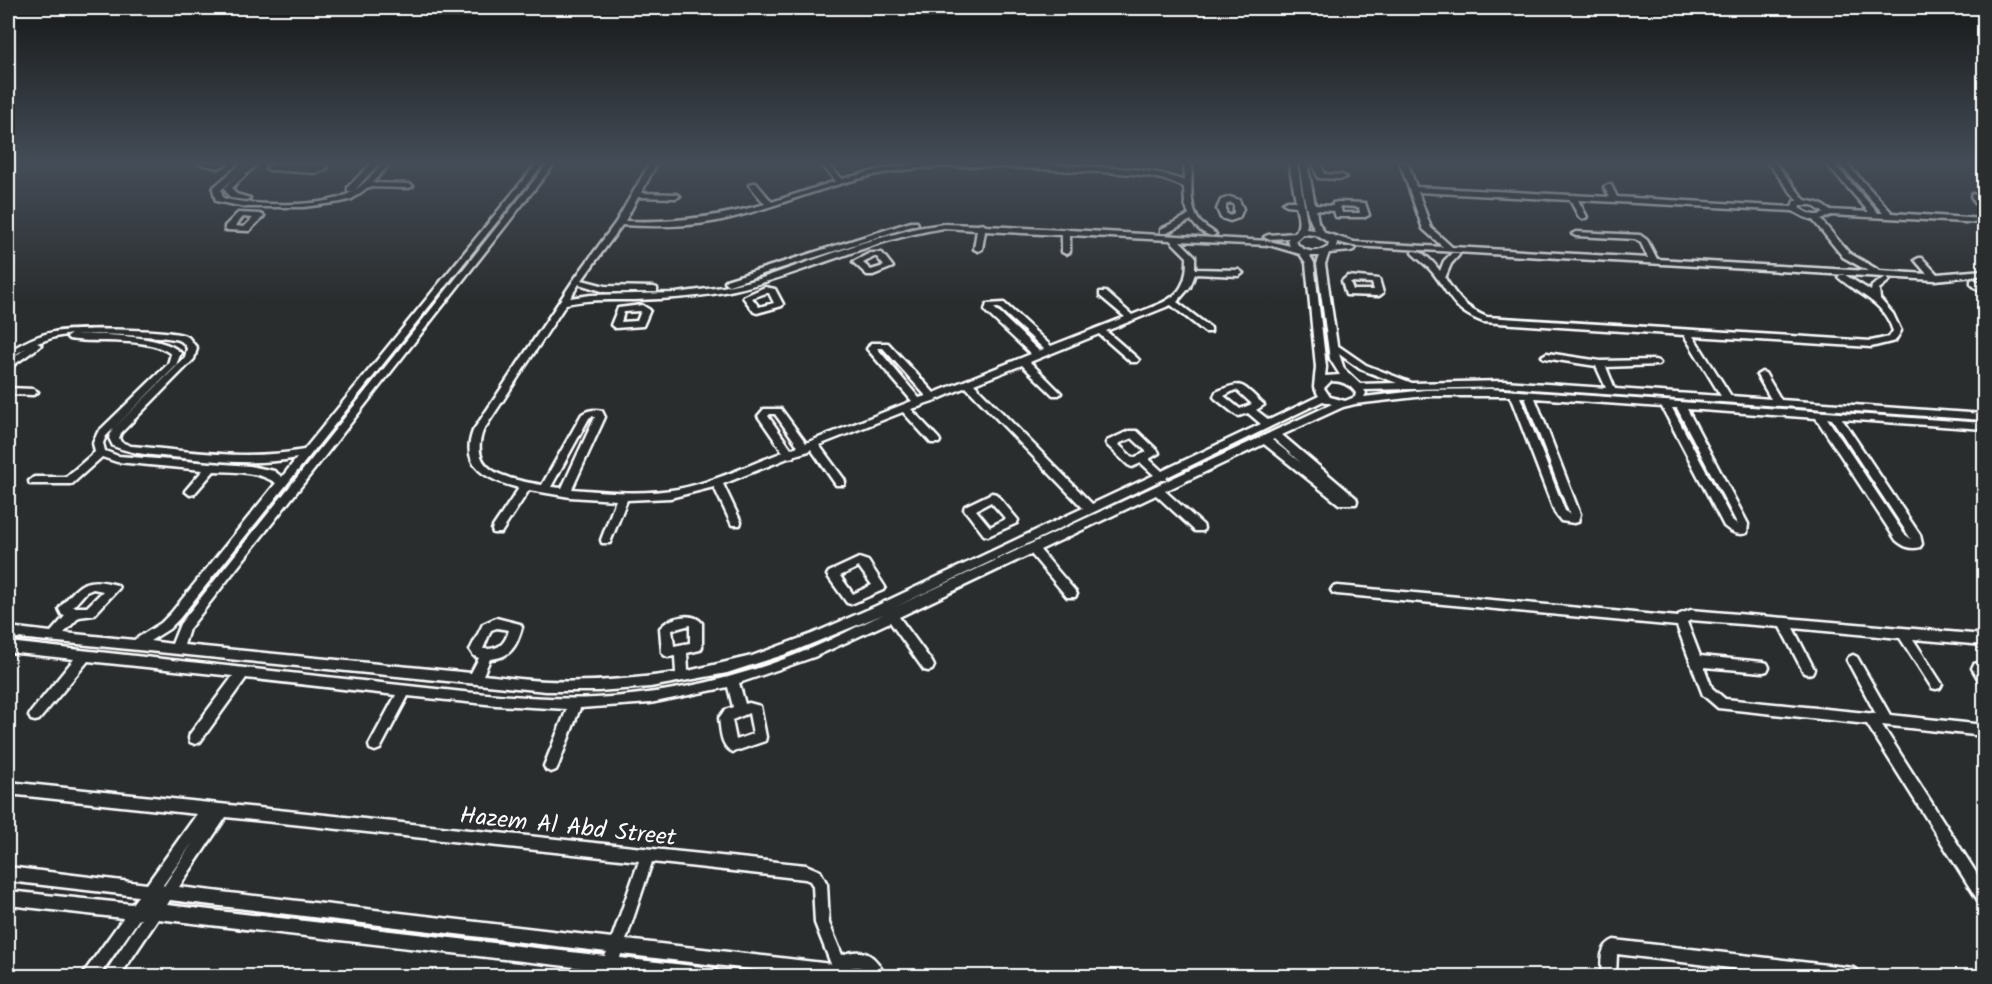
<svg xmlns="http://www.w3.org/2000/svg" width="1992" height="984" font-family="Kalam,sans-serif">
<rect width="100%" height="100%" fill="#2a2d2e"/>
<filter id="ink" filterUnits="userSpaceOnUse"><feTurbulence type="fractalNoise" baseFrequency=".0167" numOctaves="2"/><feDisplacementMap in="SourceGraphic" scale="12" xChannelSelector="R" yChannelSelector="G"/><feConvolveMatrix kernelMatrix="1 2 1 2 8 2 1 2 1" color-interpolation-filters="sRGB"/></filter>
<g filter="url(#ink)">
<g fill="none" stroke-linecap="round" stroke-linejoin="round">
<!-- minor casing -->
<g stroke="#fff" stroke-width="5">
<g id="minor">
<path d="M197 163H228L218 168Z"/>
<path d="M242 163H258L232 188 236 194 250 198 246 200 230 198 224 188 239 173 221 190 223 198C250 206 323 208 348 194 362 187 373 174 384 163H391L372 183 409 184 413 186 409 188 368 187 352 199 341 202 304 207H245L216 201 213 189 214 187Z"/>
<path d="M276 163 322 165 328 168 317 173 270 170 266 168Z"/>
<path d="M372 163H379L354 191H348V187Z"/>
<path d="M537 163H544L179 619 169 629 150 641 172 644 180 624 548 163H555L189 629 184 645 471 673 479 658 474 656 470 650 483 624 496 618 520 624 522 627C517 645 511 658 490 659L483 675C504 677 525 680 547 681 590 683 633 679 676 673L675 656 668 657 664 655 662 652 660 628C669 617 693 611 702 623V647L700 650 687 653 688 671 752 656 812 634 876 606 1083 508 966 387 936 400 924 404 922 406 911 409 939 439 940 441 939 443H931L903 412 819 445 844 479 845 482 844 485H836L811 449 809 451 795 455 794 457 788 458 723 484 741 522 740 525H732L714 487 670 498 627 500 611 540 610 543H602L601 540 616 500 570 497 529 490 501 533H493L492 530 493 527 519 488C489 480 459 468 473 431L573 281 616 222 650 163H657L641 193 676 194 680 196 676 198 638 197 625 221C674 223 719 217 765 204L749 185 753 183H756L772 202 836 181 820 163H826L842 179 882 169 925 163H1021L1134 169 1163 174 1185 181 1184 163H1192C1192 182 1188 206 1200 222 1205 227 1211 230 1216 234L1212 236C1203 234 1196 228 1191 220L1167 233H1161V229L1189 215 1185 204 1184 187C1149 171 1111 173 1073 171 1010 167 945 161 883 173 826 184 774 209 717 221 686 227 654 227 622 225L582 280 605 286 654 287 657 288V292H605L579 284 570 298 591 295 676 293 723 287 759 279 862 243 917 228 944 224 978 225 982 224 986 226 1063 230 1066 229 1069 230 1269 241 1290 246 1287 240 1289 238 1268 239 1264 237 1268 235 1295 233C1301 225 1298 215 1296 206L1287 205 1283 203 1287 201H1296L1289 163H1297L1307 223 1306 229 1315 230C1304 211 1303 186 1299 163H1307L1315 205 1333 206V203L1338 202 1365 203 1369 215 1365 217H1336L1334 211 1316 210 1318 222 1325 233 1354 242 1443 247 1423 229 1400 163H1408L1416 187 1610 197 1604 187 1608 185H1611L1617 197 1792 207 1794 201H1798L1768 163H1775L1805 200 1821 204 1829 210 1869 212 1826 163H1833L1878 213H1883L1839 163H1846L1892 213 1984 219V223L1831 215 1821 220 1849 253 1880 271 1927 274 1915 260 1919 258H1922L1937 274 1984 270V275L1935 280 1354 246 1337 242 1336 247H1351L1355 249 1351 251 1329 253 1325 264 1337 345 1366 365 1412 383 1504 381 1606 388 1596 366 1544 358 1542 356 1547 353 1600 361 1655 360 1658 361 1660 363 1658 365 1606 367 1615 389 1721 396 1684 335 1483 322C1451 309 1452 297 1433 273 1427 265 1419 260 1412 253L1413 251C1424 251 1433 262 1440 271L1444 261 1452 253H1458L1459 255 1451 264 1445 278C1457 297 1466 309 1487 317L1871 341 1889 337 1893 331C1883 300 1859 296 1838 277L1842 274 1845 275 1871 291 1872 286 1886 277 1890 280 1879 289 1880 299 1893 314 1901 331 1895 341 1871 347 1693 336 1731 396 1771 399 1757 375 1762 372 1765 373 1781 400 1984 414V420L1504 387 1364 390 1366 393 1364 397 1425 390 1490 389 1984 423V429L1842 419 1920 535 1922 544 1920 547C1910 550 1903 546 1896 540L1816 418 1687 409 1748 524 1747 533C1738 536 1731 532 1724 526L1662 407 1535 398 1580 514 1578 522 1574 523 1561 521 1555 513 1510 396H1425L1355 404 1343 407 1282 435 1356 498 1357 501 1356 504H1339L1264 444 1165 491 1203 525 1204 528 1203 531H1195L1156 495 1040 550 1075 591 1077 594 1075 597H1067L1031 554 899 617 932 662 934 666 932 670 928 671 924 670 890 622 814 657 739 683 745 704 749 703 760 706 766 737 765 741 733 752C720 746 721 730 719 718L725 710 733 707 728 687 650 703 580 708 558 766 556 770 551 772 546 770 544 766 567 709 496 705 408 696 380 749 375 751 370 749 369 745 396 695 246 678 200 742 195 744 190 742 189 738 190 734 233 676 88 661 39 720 35 721 31 720 29 716 31 712 74 659 8 652V642L463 692C508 696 552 700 596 698 667 694 740 678 805 651 832 640 858 626 884 614L789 653 727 673 650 687 598 691H546L8 637V627L51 632 65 616 62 615 59 609 61 606C80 583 85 576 117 585L119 588 94 615 79 617 64 633 134 640 161 623 171 613 276 483C258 471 235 472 214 471L194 494 190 495 185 491 203 470 117 462 102 457 72 484H30L29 481 34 477H66L95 452 93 443 98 432 168 364 171 354C149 336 96 344 69 339L67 337 71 334 55 337 37 343 41 345 39 347 8 369V362L26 348 8 359V352C22 343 37 335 54 332 73 328 173 328 188 337 191 340 194 345 197 348L194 359 121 433 119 438 121 442 131 446C189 451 246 461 304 450ZM1418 192 1570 200 1579 217 1583 219 1587 217 1578 200 1793 211 1804 217 1813 220 1843 257 1868 271 1657 259 1647 240 1640 235 1576 232 1572 234 1576 236 1635 239 1641 243 1648 258 1452 247 1431 228ZM1800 205H1812L1824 213C1815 218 1807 213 1799 208ZM1340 206 1359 207 1360 213H1342ZM944 228 977 230 974 249 978 251 982 249 985 231 1062 235V252L1066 254 1070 252V235L1170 240 1187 257C1188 299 1166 301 1132 315L1106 292H1100V296L1125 317 1051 346 1004 303 987 304 985 310 986 312 1031 354 934 393 888 343H871L867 349 869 351 912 401 806 443 781 409H764L758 416 783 452C749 465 714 482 678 489 644 495 607 492 572 489L605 417 602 411C595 409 588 410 582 414L542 485C511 479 467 474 483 431L566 304C589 299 612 300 634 300 668 299 702 297 734 290 806 274 871 239 944 228ZM1303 234 1316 235 1329 243 1328 247C1316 254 1303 253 1295 241ZM1180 241 1269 245 1300 254 1306 263 1316 367 1314 387 1319 396 1269 420 1256 410 1264 405 1262 403C1241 384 1243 380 1216 392L1214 397 1216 399 1236 415 1239 416 1248 413 1261 424 1162 471 1149 459 1159 453 1158 451 1137 431H1129L1107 441 1106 443 1107 445 1128 465 1132 467 1141 463 1154 475 1092 504 974 384 1022 365 1053 395H1059L1061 393 1030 362 1099 334 1131 362H1137L1139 360 1137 358 1106 331 1171 305 1205 332H1211V328L1177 302 1190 287 1195 274 1239 276 1243 273 1239 270 1195 269V256ZM1310 256H1320L1317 264 1330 359 1340 375 1325 376 1326 367 1314 263ZM994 308H999L1044 349 1039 351ZM75 334C90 334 171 335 181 341 184 343 185 346 187 348L185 358 113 429 109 438 113 446C133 454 152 455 172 457 214 461 256 466 297 458L282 477 274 471 250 466 118 456 105 451 103 443 106 436 175 367 181 353C163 334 100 335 75 334ZM877 348H883L926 396 919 398ZM1339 354 1360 369 1397 383 1360 384 1344 369ZM1331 381C1342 381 1350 384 1356 393L1355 397 1345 401 1330 397 1324 388ZM1235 390 1238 391 1252 404 1240 409 1224 396ZM1520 397H1525L1570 515 1565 511ZM1323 401 1332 404 893 608 1161 480H1166L1167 477ZM1672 408H1677L1738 525 1732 520ZM770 414H775L798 446 791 449 768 416ZM592 416 595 417 562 488 551 487 589 418ZM1827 418 1832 419 1911 539 1904 534ZM1132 438 1147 452 1133 458 1118 444ZM1274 439 1301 463 1272 440ZM93 589 103 591 87 607H73L86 592ZM690 625V643L674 646 672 630ZM497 628 509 630C505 645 498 650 483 649L491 630ZM749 713 753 734 736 740 732 720Z"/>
<path d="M1313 163H1321L1324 174 1342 175 1346 177 1342 179 1318 178Z"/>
<path d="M1972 194 1979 196 1984 205V213H1981L1971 196Z"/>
<path d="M1230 197 1239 200 1243 209 1239 218 1230 221 1221 218 1217 209 1221 200ZM1230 202 1234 205V213L1230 216 1226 213V205Z"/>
<path d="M238 213 260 214 264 216 249 231 225 230V226ZM243 217 253 218 244 227 235 226Z"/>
<path d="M911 222H917L918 224 732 284 729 285 725 282 726 280Z"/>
<path d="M870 253H882L893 267 873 275H867L853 262ZM874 257H877L884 266 871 270 863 263Z"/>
<path d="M1348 276 1379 279 1383 293 1379 296 1346 295 1342 281ZM1350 282 1372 283 1374 290H1353Z"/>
<path d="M1974 279 1984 286V292H1981L1971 284V280Z"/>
<path d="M765 287 775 289 783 304 782 306 757 313 754 312 743 297ZM766 293H769L774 303 759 307 752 298Z"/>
<path d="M642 305 650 310 643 326 615 328 611 325 618 308ZM641 311 637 321 621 322 624 312Z"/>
<path d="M8 388 33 389 38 392 33 395 8 394Z"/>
<path d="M992 493 996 494 1018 520 1017 523 988 536 984 535 964 509 965 506ZM991 502 1006 519 990 527 976 510Z"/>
<path d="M859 558 868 561 885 587 883 590 851 604 847 603 827 575 829 572ZM859 567 872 585 853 594 840 576Z"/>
<path d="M1337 586 1678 617 1680 614 1691 610 1984 635V645L1913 639 1942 684 1940 688 1936 689 1932 688 1900 638 1793 628 1814 669 1812 673 1808 674 1804 673 1780 627 1691 620 1687 622 1700 656 1763 662 1767 663 1769 667 1767 671 1763 672 1704 667 1712 688 1725 699 1876 714 1847 660 1849 657 1853 655 1857 657 1890 715 1984 725V736L1882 725 1984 885V904L1979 902 1867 724 1718 708 1703 695 1677 626 1337 594 1333 593 1331 590 1333 587Z"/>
<path d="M1978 663C1987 666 1985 676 1984 683L1980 682 1972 668 1974 664Z"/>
<path d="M8 782 806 865 820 871 827 884 829 923 842 955C865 946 876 956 885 976H869L867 970C856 964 848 967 841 976H809L621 954 620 958 712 968 717 971 720 976H652L615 972 613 976H599L600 970 158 919 120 976H103L141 919H139L99 976H83L85 971 123 918 8 905V891L132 904 138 896 8 881V867L147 884 197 814 8 794ZM226 817 639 861 612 938 179 887ZM193 842 164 886 163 885ZM652 862 805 879 810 881 813 886 815 923 831 964 626 940ZM170 900 607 952 605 956 167 905Z"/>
<path d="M1614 940 1853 968 1858 971 1861 976H1796L1617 954 1616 976H1602C1601 962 1599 946 1614 940Z"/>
</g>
</g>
<!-- minor -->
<use href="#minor" fill="#2a2d2e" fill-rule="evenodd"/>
</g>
</g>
<!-- sky -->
<linearGradient id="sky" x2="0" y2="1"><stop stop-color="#171919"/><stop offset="0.54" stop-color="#444c57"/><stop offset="1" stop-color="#444c57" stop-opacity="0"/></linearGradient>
<rect width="1992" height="301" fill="url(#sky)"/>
<g text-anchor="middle" stroke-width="6" stroke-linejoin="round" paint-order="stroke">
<!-- near-street labels -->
<g font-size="24" fill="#fff" stroke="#2a2d2e">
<text transform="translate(568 826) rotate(6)" y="8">Hazem Al Abd Street</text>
</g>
</g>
<!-- margin -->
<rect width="1992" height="984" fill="none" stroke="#2a2d2e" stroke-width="30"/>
<rect x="15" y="15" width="1962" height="954" fill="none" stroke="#fff" stroke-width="2" filter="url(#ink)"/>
</svg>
